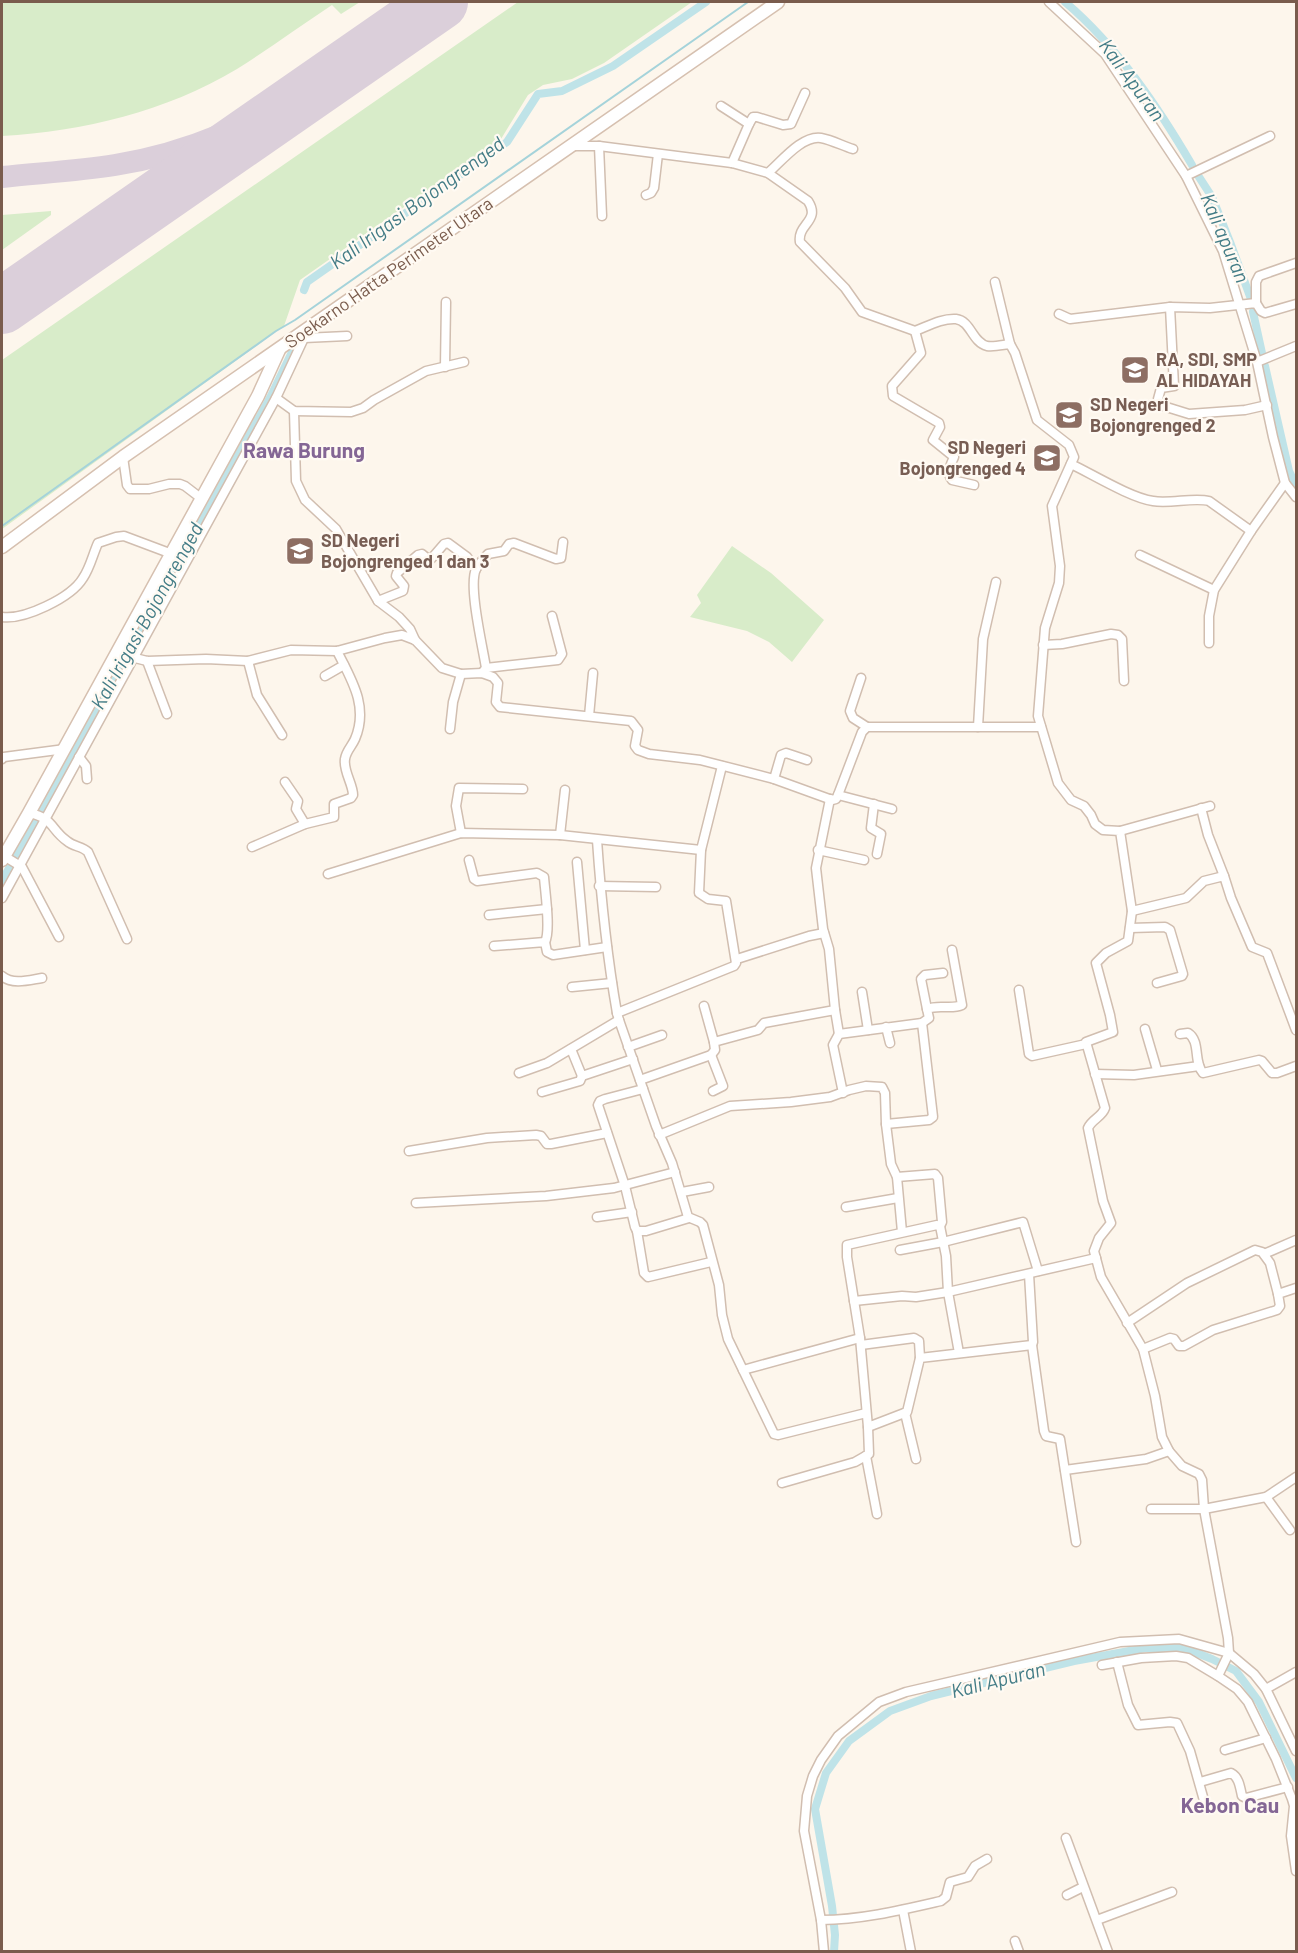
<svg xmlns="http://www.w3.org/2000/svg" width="1298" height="1953" font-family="Barlow,sans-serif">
<rect width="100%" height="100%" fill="#fdf6ec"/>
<!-- green -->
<g fill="#d8ecc9">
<path d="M2 2H360L341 14 332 5C300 26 269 49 237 69 165 112 84 131 2 136Z"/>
<path d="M518 2H692L604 63 572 79 543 85 528 95 501 139 300 280 284 326 2 529V360Z"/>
<path d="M51 211V215L2 250V215Z"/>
<path d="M732 546 771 573 824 620 792 662 769 642 747 631 690 617 701 603 697 595Z"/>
</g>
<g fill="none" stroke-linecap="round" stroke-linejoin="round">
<!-- stream -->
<path stroke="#a5d3da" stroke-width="2" d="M2 526 276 331 295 320 748 2"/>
<!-- canal -->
<g stroke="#bfe3e8" stroke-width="8">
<path d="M1065 2C1117 46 1158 107 1192 165"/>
<path d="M1199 177 1212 197 1230 242 1251 299"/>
<path d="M304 290 307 282 507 142 538 94 562 91 613 66 706 2"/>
<path d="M1253 312 1262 353"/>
<path d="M1265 366 1289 471 1296 486"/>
<path d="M2 881 271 396 292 352"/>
<path d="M834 1952 835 1935 832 1906 815 1809 826 1773 849 1741 890 1711 931 1696 1074 1661 1146 1648H1184L1212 1659 1236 1671 1259 1702 1296 1778"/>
</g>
<!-- taxiway -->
<path stroke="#dbcfda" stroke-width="22" d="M2 177C39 173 78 171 115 165 191 153 257 122 322 83"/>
<!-- runway -->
<path stroke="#dbcfda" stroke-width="56" d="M2 306 440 2"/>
<!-- minor casing -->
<g stroke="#d1beb0" stroke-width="11">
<g id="minor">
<path d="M1049 2 1105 54 1186 176 1223 251 1257 362 1273 437 1285 483 1296 497"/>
<path d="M721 106 749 124 732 163"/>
<path d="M749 124 753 117H757L783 125 791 124 805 93"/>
<path d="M573 146H599L732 163 768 173 808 201C821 221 797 224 800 242L845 288 862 312 915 331C928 326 942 318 956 319 971 321 972 342 987 346 994 347 1002 345 1010 344L1015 353 1037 420 1069 445 1074 457 1052 506 1060 566 1059 583 1045 628 1038 716 1058 783 1071 800 1084 806 1091 815 1095 824 1103 830 1120 831 1132 911 1128 941 1106 953 1096 963 1110 1015 1113 1032 1086 1042 1105 1108C1102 1117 1092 1119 1088 1128L1103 1201 1111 1223 1099 1238 1094 1251 1101 1277 1143 1349 1155 1396 1162 1437 1169 1451 1182 1466 1199 1474 1202 1480 1204 1509 1266 1497 1296 1477"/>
<path d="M599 146 602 216"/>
<path d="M768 173C781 162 802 135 821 138 832 140 843 146 853 149"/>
<path d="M1186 176 1270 136"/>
<path d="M646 195 651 193 654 188 658 154"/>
<path d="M995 282 1010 344"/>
<path d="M1256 303V282L1259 276 1296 263"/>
<path d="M1170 307 1174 386 1161 388 1158 399 1160 405 1189 414 1245 410 1267 405"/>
<path d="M1059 314 1070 319 1170 307 1210 308 1256 303 1261 311 1265 313 1296 304"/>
<path d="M915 331 921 353 892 386 893 396 939 423 940 427 933 440 954 457C951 464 946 473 952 480L974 485"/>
<path d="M301 335 304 338 347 336"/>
<path d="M1257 362 1296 346"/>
<path d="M445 367 446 302"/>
<path d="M276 398 294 411 351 412 363 408 374 400 426 371 464 362"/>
<path d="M294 411 296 481 305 500 336 529 378 601 399 617 410 629 415 640"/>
<path d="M123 457 127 485 130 489H149L169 484H180L185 486 202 499"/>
<path d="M1071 464C1092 474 1131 498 1153 501 1170 504 1194 497 1209 501L1251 531 1285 483"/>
<path d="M1140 555 1214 590"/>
<path d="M378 601 403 591 404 586 396 576 397 573 418 555 422 554 428 559H431L444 544 448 543 467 557 476 569"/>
<path d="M2 617C24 620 71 598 83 578 90 568 93 554 98 543L116 537 124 536 172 554"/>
<path d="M1209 643V616L1214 590 1251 531"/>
<path d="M1043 645 1062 644 1111 634 1118 635 1122 639 1124 681"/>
<path d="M118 651 135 658 147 661 206 659 248 661 291 650 337 651 385 638 402 635 415 640 442 668 461 674 482 673 493 677 498 683 496 702 500 707 631 721 638 730 635 746 638 750 649 754 700 760 774 779 832 800 836 799 838 795 862 732 867 727H1041"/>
<path d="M147 661 167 714"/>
<path d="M248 661 257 695 282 735"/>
<path d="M486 668 558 660 562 654 552 616"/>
<path d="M482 673 486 668C483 648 468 586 476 569 479 564 484 558 488 554L504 551 509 544 514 543 556 559 561 558 563 542"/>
<path d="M325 676 344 665"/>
<path d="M861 678 850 711 853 718 867 727"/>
<path d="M589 716 593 673"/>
<path d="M978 727 983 639 996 582"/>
<path d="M450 729 453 702 461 674"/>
<path d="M79 757 86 766 87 779"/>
<path d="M2 759 4 757 65 749"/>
<path d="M722 766 701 850 699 893 708 899 726 901 736 963 734 966 617 1013 619 1020 656 1126 672 1163 688 1217 700 1222 703 1225 719 1285 722 1315 728 1339 774 1434 778 1435 866 1413"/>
<path d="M774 779 781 755 786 753 807 760"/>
<path d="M285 782 298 801 296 809 305 824"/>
<path d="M838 795 892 809"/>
<path d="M830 799 816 868 823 929 829 949 835 1010 839 1034"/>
<path d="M874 804 871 828 881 834 877 854"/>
<path d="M1201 808 1208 835 1224 876"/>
<path d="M29 813C54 818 50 829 67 841 74 847 82 846 88 852L127 939"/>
<path d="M1120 831 1210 806"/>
<path d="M461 833 456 806 459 788 523 789"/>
<path d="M560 835 565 790"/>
<path d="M597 840C601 898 607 956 617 1013"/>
<path d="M252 847 305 824 334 817V804L351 798 353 795C353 784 343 771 345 759 346 751 352 746 355 739 369 706 351 679 337 651"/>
<path d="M818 850 864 860"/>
<path d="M4 856 22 867 59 937"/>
<path d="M469 860 474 879 477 881 537 873 544 877C545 891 551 931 545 942"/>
<path d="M577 862 585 950"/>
<path d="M328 874 461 833 560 835 701 850"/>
<path d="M599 886 656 887"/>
<path d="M2 898 242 460 276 398 304 338"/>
<path d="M1132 911 1186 898 1204 881 1224 876 1231 898 1252 947 1267 953 1296 1030"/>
<path d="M489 915 547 909"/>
<path d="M1130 928 1165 927 1170 930 1183 974 1182 976 1157 983"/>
<path d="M494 946 545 942 547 952 553 955 607 947"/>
<path d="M737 959 809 936 824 933"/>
<path d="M2 976C13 985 29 980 42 978"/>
<path d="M572 987 612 983"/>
<path d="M1019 990 1029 1054 1032 1056 1086 1044"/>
<path d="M862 992 868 1030"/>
<path d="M704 1006 714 1042"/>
<path d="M927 1009 921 979 925 975 943 973"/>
<path d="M886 1027 890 1043"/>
<path d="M1145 1029 1157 1070"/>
<path d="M1180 1034 1188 1033C1201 1041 1193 1062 1203 1073L1259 1060 1262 1061 1272 1073H1277L1296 1066"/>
<path d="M628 1047 662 1035"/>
<path d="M571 1049 582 1076 633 1059"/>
<path d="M711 1055 723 1086 713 1091"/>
<path d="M519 1073 547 1063 619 1020"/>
<path d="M1095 1074 1134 1075 1199 1066"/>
<path d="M640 1080 711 1055 715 1050 714 1042 758 1030 764 1023 835 1010"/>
<path d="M643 1089 605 1099 600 1101 598 1105 625 1186 635 1227 637 1231H646L689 1218"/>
<path d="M542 1092 580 1081 582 1076"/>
<path d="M843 1093 833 1045 839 1034 922 1023 929 1018 927 1009C939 1004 951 1010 962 1005L952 950"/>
<path d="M886 1124 929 1120 933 1117 922 1023"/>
<path d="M659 1135 730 1106 791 1102 830 1097 849 1090 866 1086 882 1087 885 1093 886 1124 891 1164 897 1177 902 1232"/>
<path d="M409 1151 487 1138 536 1135 541 1136 547 1144H551L607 1133"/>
<path d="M897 1177 935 1174 938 1178 942 1222 940 1226"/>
<path d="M682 1192 709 1187"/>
<path d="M416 1203 546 1196 614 1188 675 1172"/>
<path d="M846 1207 898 1198"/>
<path d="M597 1217 632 1212"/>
<path d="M637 1231 644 1273 648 1277 711 1262"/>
<path d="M900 1250 943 1242 1023 1222 1038 1271"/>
<path d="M1264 1254 1296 1240"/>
<path d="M1029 1274 1033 1342 1032 1345"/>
<path d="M854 1301 902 1296 916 1297 948 1292 1096 1258"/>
<path d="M1127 1323 1187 1283 1255 1250 1262 1252 1270 1263 1278 1294"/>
<path d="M861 1345 914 1338 919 1341 920 1358"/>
<path d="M1143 1349 1170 1338 1174 1339 1179 1346H1184L1213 1330 1277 1310 1280 1306 1278 1294 1296 1288"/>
<path d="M959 1353 948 1292 946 1256 940 1226 937 1225 847 1245V1257L860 1338 868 1427 907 1412 920 1358 1032 1345 1044 1431 1046 1436 1060 1439 1076 1542"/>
<path d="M743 1370 860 1338"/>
<path d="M905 1413 916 1459"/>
<path d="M866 1456 877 1514"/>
<path d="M1065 1470 1146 1459 1169 1451"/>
<path d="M782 1483 855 1462 869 1454 868 1427"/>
<path d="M1266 1497 1290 1530"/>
<path d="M1151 1509H1204L1228 1638 1229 1653 1218 1676"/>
<path d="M1117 1662 1128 1705 1138 1725 1170 1722 1177 1723 1190 1751 1205 1804"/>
<path d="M1102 1665 1141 1658 1176 1656 1188 1658 1218 1676 1237 1689 1248 1702 1276 1759 1292 1799 1294 1806 1291 1836 1296 1871"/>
<path d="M1266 1689 1296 1672"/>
<path d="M1225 1750 1266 1738"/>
<path d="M1200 1782 1231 1773C1239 1777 1240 1787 1242 1796L1246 1798 1288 1787"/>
<path d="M1066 1838 1108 1952"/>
<path d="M1067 1895 1083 1887"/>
<path d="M903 1910 911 1952"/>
<path d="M821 1920C861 1920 902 1910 941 1901L946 1897 950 1882 968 1877 975 1866 987 1859"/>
<path d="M1097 1920 1172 1892"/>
<path d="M1015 1941 1019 1952"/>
<path d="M824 1952 821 1920 804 1831 807 1796 813 1776 821 1760 838 1736 879 1702 906 1692 1120 1642 1179 1639 1229 1653 1254 1674 1266 1689 1296 1751"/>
</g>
</g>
<!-- secondary casing -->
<g stroke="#d6c0b0" stroke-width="15">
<g id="secondary">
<path d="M2 547 123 457 778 2"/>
<path d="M2 860 29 813 258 396 279 350"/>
</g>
</g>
<!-- minor -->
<use href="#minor" stroke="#fff" stroke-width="8"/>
<!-- secondary -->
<use href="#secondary" stroke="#fff" stroke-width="12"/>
</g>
<!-- icons -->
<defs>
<g id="school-square" transform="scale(1.5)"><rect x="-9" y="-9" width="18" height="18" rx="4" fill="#8d6e63" stroke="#fffaf3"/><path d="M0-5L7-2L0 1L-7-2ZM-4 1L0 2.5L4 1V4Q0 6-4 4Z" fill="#fff"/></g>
</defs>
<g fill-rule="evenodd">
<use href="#school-square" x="1135" y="370"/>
<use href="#school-square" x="1069" y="415"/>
<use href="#school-square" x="1047" y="458"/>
<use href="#school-square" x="300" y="551"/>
</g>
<g text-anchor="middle" stroke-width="4.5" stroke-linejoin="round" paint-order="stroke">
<!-- street labels -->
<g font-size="18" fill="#7a5c4d" stroke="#fffaf3">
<text transform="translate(389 273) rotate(-35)" y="6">Soekarno Hatta Perimeter Utara</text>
</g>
<!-- education labels -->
<g font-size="18" font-weight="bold" fill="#785e54" stroke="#fffaf3" text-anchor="start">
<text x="1156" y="366">RA, SDI, SMP<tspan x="1156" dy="21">AL HIDAYAH</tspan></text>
<text x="1090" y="411">SD Negeri<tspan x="1090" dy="21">Bojongrenged 2</tspan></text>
<text x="1026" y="454" text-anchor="end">SD Negeri<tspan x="1026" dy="21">Bojongrenged 4</tspan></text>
<text x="321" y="547">SD Negeri<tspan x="321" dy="21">Bojongrenged 1 dan 3</tspan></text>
</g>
<!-- water labels -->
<g font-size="20" font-style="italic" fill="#437c86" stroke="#fffaf3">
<text transform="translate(1132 80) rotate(54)" y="7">Kali Apuran</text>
<text transform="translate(417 203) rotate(-36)" y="7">Kali Irigasi Bojongrenged</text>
<text transform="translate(1225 238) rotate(67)" y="7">Kali apuran</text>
<text transform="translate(147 616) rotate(-61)" y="7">Kali Irigasi Bojongrenged</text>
<text transform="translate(998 1680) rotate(-14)" y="7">Kali Apuran</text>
</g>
<!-- quarter labels -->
<g font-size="21" font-weight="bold" fill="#846695" stroke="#fffaf3">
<text x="304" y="458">Rawa Burung</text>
<text x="1230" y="1813">Kebon Cau</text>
</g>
</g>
<!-- border -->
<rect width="1298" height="1953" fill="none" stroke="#7a5c4d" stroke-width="6"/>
</svg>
